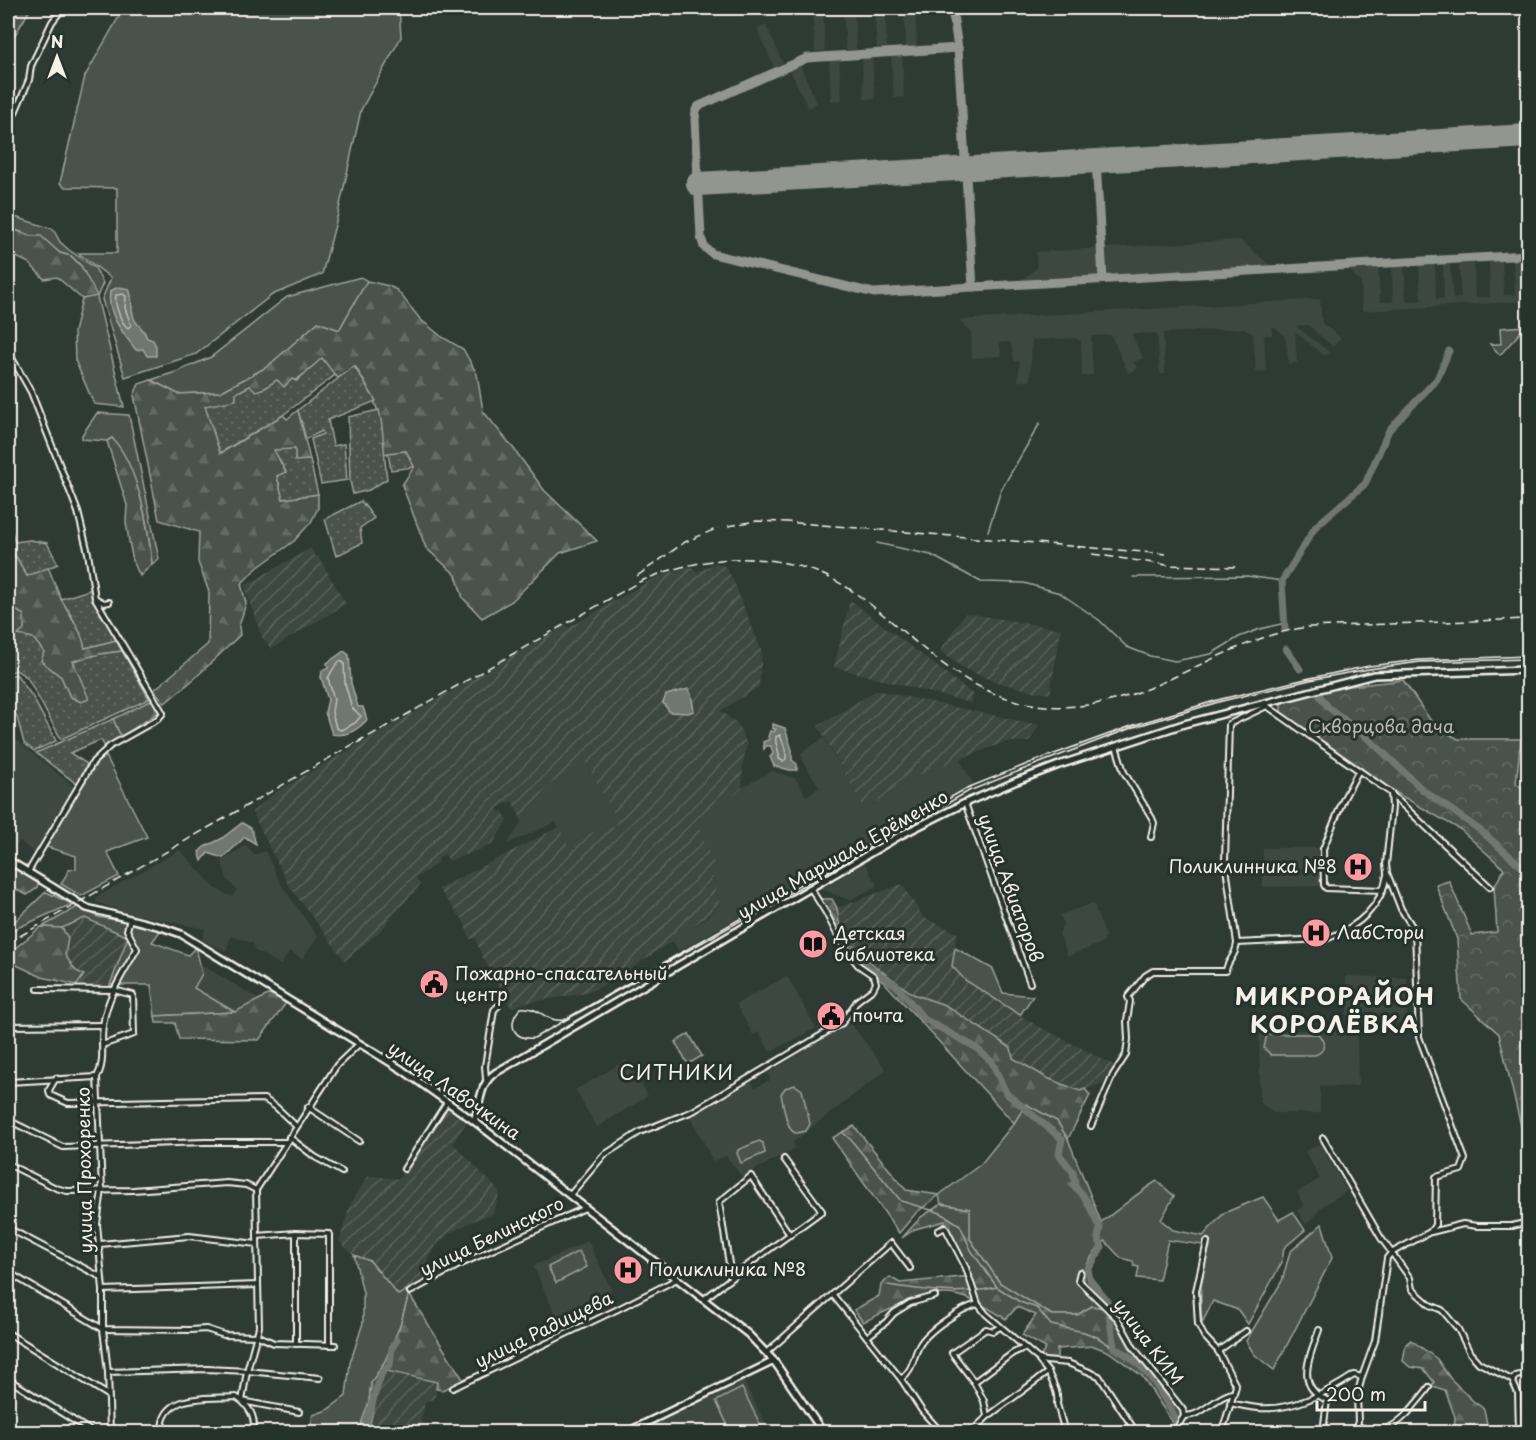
<svg xmlns="http://www.w3.org/2000/svg" width="1536" height="1440" font-family="'Playpen Sans',sans-serif">
<defs>
<pattern id="industrial-furrows" width="10" height="10" patternUnits="userSpaceOnUse" patternTransform="scale(1.5)"><rect width="10" height="10" fill="#3c4841"/><path d="M-1 1l2-2M0 10L10 0M9 11l2-2" fill="none" stroke="#59635c"/></pattern>
<pattern id="forest-firs" width="22" height="20" patternUnits="userSpaceOnUse" patternTransform="scale(1.5)"><rect width="22" height="20" fill="#48524c"/><path d="M5 1l3.5 6h-7zM16 11l3.5 6h-7z" fill="#636b66"/></pattern>
<pattern id="park-crowns" width="20" height="18" patternUnits="userSpaceOnUse" patternTransform="scale(1.5)"><rect width="20" height="18" fill="#48524c"/><path d="M2 6a3 3 0 1 1 6 0M12 15a3 3 0 1 1 6 0" fill="none" stroke="#636b66"/></pattern>
<pattern id="garden-dots" width="8" height="8" patternUnits="userSpaceOnUse" patternTransform="scale(1.5)"><rect width="8" height="8" fill="#48524c"/><path d="M2 2h.1M6 6h.1" fill="none" stroke="#636b66" stroke-width="1.8" stroke-linecap="round"/></pattern>
</defs>
<rect width="100%" height="100%" fill="#2e3b34"/>
<filter id="ink" filterUnits="userSpaceOnUse"><feTurbulence type="fractalNoise" baseFrequency=".0167" numOctaves="2"/><feDisplacementMap in="SourceGraphic" scale="12" xChannelSelector="R" yChannelSelector="G"/><feConvolveMatrix kernelMatrix="1 2 1 2 8 2 1 2 1" color-interpolation-filters="sRGB"/></filter>
<g filter="url(#ink)">
<!-- built -->
<g fill="#3c4841">
<path d="M843 8H854L856 49 846 50Z"/>
<path d="M874 8H885L887 47 877 48Z"/>
<path d="M904 8H915L917 46H906Z"/>
<path d="M823 9 825 51H815L812 10Z"/>
<path d="M766 25 783 63 774 67 757 29Z"/>
<path d="M891 56H902L904 97 894 98Z"/>
<path d="M872 57 875 99H864L862 58Z"/>
<path d="M829 59H839L842 100 831 101Z"/>
<path d="M800 65 817 103 808 108 790 70Z"/>
<path d="M1240 240 1271 266 1022 280 1037 268 1036 252Z"/>
<path d="M1513 260H1520L1522 294H1528V301L1362 311 1361 282 1349 270 1378 268 1380 302H1393L1392 267 1404 266 1406 301H1421L1419 265H1435L1436 299H1444L1443 264H1450L1453 299 1461 298 1459 263H1474L1475 297H1490L1489 262 1502 261 1504 295H1515Z"/>
<path d="M1320 299 1322 323 1341 338 1333 347 1308 325 1296 326 1329 352 1325 356 1295 332 1297 363 1289 364 1285 336 1275 327H1272V335H1264L1266 371 1256 372 1253 334 1243 328 1163 333 1165 374H1160L1157 333 1131 334 1143 358 1134 362 1137 369 1128 373 1111 335 1091 336 1093 375 1082 376 1081 341 1075 338 1032 340 1030 381H1018L1020 362 1014 361 1011 342 999 343 1002 356 972 358 971 332 959 320Z"/>
<path d="M8 733 74 787 46 833 36 855 20 841 14 849 8 845Z"/>
<path d="M824 738 862 805 876 803 916 776 959 759 973 783 679 951 673 941 705 919 720 905 712 873 717 870 701 837 699 819 708 810 736 794 742 788 772 771 795 778 806 796 820 787 804 764 801 753Z"/>
<path d="M586 763 613 812 616 826 590 833 568 845 556 822 507 844 522 821 538 803 547 786Z"/>
<path d="M246 845 254 855 265 851 282 886 318 937 302 959 290 951 281 965 254 950 253 943 231 936 226 951 202 940 205 929 124 912 96 902V898L100 895 180 850 215 888 232 897 237 890 227 879 222 861Z"/>
<path d="M1263 848H1321L1323 886 1263 887Z"/>
<path d="M865 863 877 886 849 900 821 889Z"/>
<path d="M1093 903 1106 937 1103 938 1105 942 1068 956 1059 934 1063 923 1060 915Z"/>
<path d="M201 965 237 986 258 999 235 1012 194 988 202 974Z"/>
<path d="M787 976 816 1028 770 1052 759 1032 753 1035 736 1004Z"/>
<path d="M1346 976 1407 978V1023H1347Z"/>
<path d="M851 1023 886 1070 793 1142 795 1148 742 1177 726 1156 713 1161 691 1117 752 1082 755 1088 770 1080 768 1073Z"/>
<path d="M1259 1030H1357L1358 1086 1320 1087V1113H1274L1260 1102Z"/>
<path d="M627 1060 648 1096 597 1127 575 1090Z"/>
<path d="M1320 1144 1347 1191 1324 1205 1306 1225 1297 1210 1304 1206 1297 1192 1320 1179 1305 1151Z"/>
<path d="M588 1241 612 1291 601 1296 605 1305 561 1326 533 1266Z"/>
<path d="M744 1382 770 1432H636L686 1409 690 1411 693 1410 694 1405Z"/>
</g>
<!-- industrial -->
<g fill="url(#industrial-furrows)">
<path d="M311 548 316 557 318 556 346 604 271 649 262 637 244 586Z"/>
<path d="M715 563 726 567 733 580 762 652 759 687 720 711 737 723 747 744 743 763 742 788 736 794 708 810 699 819 702 837 717 870 712 874 720 905 686 932 612 981 587 993 524 1003 511 1008 495 976 482 957 475 938 470 939 463 920 438 889 559 827 568 845 590 833 616 826 613 812 586 763 547 786 538 803 522 821 512 801 497 808 499 812 502 811 508 820 492 845 449 861 445 854 440 857 436 864 416 878 420 885 378 933 345 961 288 884 252 812 276 792 566 625 568 628 656 577 691 566 697 572Z"/>
<path d="M850 600 974 695 970 703 834 667Z"/>
<path d="M965 613 1061 629 1050 694 1031 691 993 681 963 668 940 651Z"/>
<path d="M877 690 945 705 1039 725 1029 742H1005L916 776 876 803 862 805 818 726Z"/>
<path d="M902 884 923 917 957 933 952 965 965 980 1034 1024 1114 1065 1102 1084 1080 1091 1047 1078 1013 1058 1011 1047 945 1005 913 994 876 967 852 945 839 922 837 908Z"/>
<path d="M84 918 128 937 110 985H77L83 975 76 971 65 955 68 938 62 928Z"/>
<path d="M446 1108 466 1123 453 1143 500 1192 493 1214 477 1219 448 1234 439 1243 427 1259 435 1274 398 1295 370 1261 354 1255 339 1242 350 1205 367 1177 372 1176 399 1179Z"/>
<path d="M387 1371 437 1383 435 1398 425 1402 419 1431 423 1432H368L381 1378Z"/>
</g>
<!-- grass -->
<g fill="#48524c" stroke="#9ea29a" stroke-width="1.5">
<path d="M124 8H399L401 37 361 110 338 214 322 274 272 295 196 354 125 377 102 299 111 278 78 253H117V188L64 187 60 183 85 76Z"/>
<path d="M12 216 53 229 60 242 69 250 95 268 103 283 97 297 124 407 94 404 75 360 74 332 82 299 96 296 81 266 71 256 60 253 32 236 10 228Z"/>
<path d="M361 277 367 281 339 330 318 322 267 367 220 392 178 394 151 380 176 372 211 357 287 297Z"/>
<path d="M1526 326 1500 355 1490 344H1501L1500 328Z"/>
<path d="M97 413 129 415 159 559 152 564C148 520 139 474 112 438L107 441 82 439V435Z"/>
<path d="M106 756 147 837 107 852 119 876 81 896 61 884 69 870 76 869V856L44 846 97 763Z"/>
<path d="M46 892 72 904 8 932V924L15 921Z"/>
<path d="M79 906 98 917 140 924 161 930 152 942 188 955 196 947 202 974 194 988 235 1012 155 1016 151 985H110L128 937 85 918 62 928 42 927Z"/>
<path d="M955 948 993 969 1003 993 1033 996 1020 1015 965 980 952 966Z"/>
<path d="M689 1034 702 1056 688 1064 675 1042Z"/>
<path d="M1267 1034H1318C1326 1042 1326 1051 1315 1055H1271L1264 1048Z"/>
<path d="M795 1085 802 1090 810 1124 806 1131C805 1131 798 1133 796 1133 787 1133 783 1103 781 1094L785 1088Z"/>
<path d="M1026 1104 1057 1121 1068 1139 1101 1222C1120 1209 1137 1193 1157 1181L1174 1196 1161 1220 1173 1230 1203 1236 1224 1213 1263 1197 1279 1220 1293 1212 1305 1230 1284 1248 1282 1262 1248 1324 1238 1310 1213 1301 1202 1323C1199 1292 1201 1276 1210 1246L1168 1240 1159 1280 1137 1278 1139 1267 1134 1266 1133 1261 1121 1258 1105 1241C1094 1251 1077 1273 1087 1288 1092 1296 1102 1303 1109 1309L1092 1306 1077 1315H1052L1000 1283 970 1239 969 1209 941 1204 939 1195 981 1164 1014 1123Z"/>
<path d="M759 1141 763 1143 765 1153 741 1163 737 1153 738 1150Z"/>
<path d="M1322 1224 1332 1258 1274 1370 1254 1354 1246 1341 1282 1281 1290 1252Z"/>
<path d="M579 1251 587 1267 556 1283 548 1267Z"/>
<path d="M354 1255 370 1261 398 1295 407 1290 409 1294 400 1326 385 1361 371 1383 369 1402 360 1427 355 1432H310L313 1415 327 1410 346 1396 350 1363 363 1323V1293Z"/>
<path d="M742 1388 764 1432H731L716 1401Z"/>
</g>
<!-- forest -->
<g fill="url(#forest-firs)" stroke="#9ea29a" stroke-width="1.5">
<path d="M8 8H31L13 38V61L8 69Z"/>
<path d="M8 228 32 236H41L60 253 71 256 81 266 97 296 82 299 57 277 44 279 29 263 8 253Z"/>
<path d="M367 281 389 286 397 290 420 319 442 337 463 349 477 374 483 411 514 449 544 490 597 541 560 553 512 601 482 618 463 598 456 575 426 548 402 485 414 467 406 451 383 454C381 410 377 403 355 366L338 378 335 375H303L284 388 277 380 265 388 236 400 221 453 283 415 287 419 298 410 310 460 295 462 294 449 275 451 286 473 277 476 283 499 318 494V508L311 522 294 541 257 568 241 584 246 603 239 626 240 635 194 679 165 703 154 690 208 644 209 592 198 562 199 532 159 520 134 395 139 384 151 380 178 394 220 392 267 367 318 322 339 330Z"/>
<path d="M112 438C138 465 148 527 152 564L140 576 133 561 129 541 126 522 127 505 107 441Z"/>
<path d="M8 547 17 558 27 576 48 567 61 599 83 637 85 648 116 640 122 651 100 654 90 699 81 702 70 697 61 677 41 661 17 635 12 608 8 596Z"/>
<path d="M152 700 159 712 121 737 113 719Z"/>
<path d="M8 864 38 883 37 888 27 895 8 885Z"/>
<path d="M821 899H832L837 908 839 922 852 945 876 967 913 994 945 1005 1011 1048 1013 1058 1047 1078 1080 1091 1085 1089 1090 1095 1068 1139 1057 1121 1026 1104 1014 1123 884 982 857 961 842 942Z"/>
<path d="M41 927 62 928 68 938 65 955 76 971 84 975 77 985 42 977 8 961V954Z"/>
<path d="M272 993 286 1003 259 1040 179 1039 175 1023H156L155 1016 235 1012Z"/>
<path d="M854 1126 906 1190 939 1195 916 1213 899 1233 832 1138Z"/>
<path d="M941 1204 970 1209V1239L1000 1283 1052 1315H1077L1092 1306 1109 1309 1186 1418 1176 1432H1171L1173 1423 1142 1376 1109 1352 1094 1346 1057 1349V1360L1039 1359 1046 1348 1022 1335 1036 1315 1017 1307 1006 1319C992 1310 976 1300 960 1296 930 1287 890 1310 863 1322L854 1310 879 1296 881 1285 890 1277 900 1283 972 1276 945 1221 915 1229 902 1238 921 1217Z"/>
<path d="M409 1294 464 1381 442 1390 436 1389 437 1382 387 1371 381 1378 368 1432H355L360 1427 369 1402 371 1383 385 1361 400 1326Z"/>
<path d="M1411 1340 1437 1359 1450 1378 1472 1400 1484 1409 1488 1429 1470 1425 1463 1432H1454L1455 1417 1445 1390 1432 1386 1434 1382 1424 1369 1410 1367 1403 1361 1406 1344Z"/>
</g>
<!-- park -->
<path fill="url(#park-crowns)" stroke="#9ea29a" stroke-width="1.5" d="M1403 680 1433 724 1458 739H1521L1516 783 1528 793V1167L1527 1151 1499 1034 1461 999 1457 939 1436 885 1449 881 1472 935 1497 932 1494 887 1504 869 1461 830 1400 795 1281 712V701L1333 688Z"/>
<!-- garden -->
<g fill="url(#garden-dots)" stroke="#9ea29a" stroke-width="1.5">
<path d="M322 358 335 375 283 415 220 453 205 406 236 400V393L250 386 256 391 265 388 277 380 284 387 292 379 296 381Z"/>
<path d="M354 366 376 401 328 420 333 446 344 444 347 480 321 484 311 439 323 434 322 431 306 439 298 410Z"/>
<path d="M379 410C384 430 384 458 387 479L369 490 353 494 350 481 348 417Z"/>
<path d="M295 449V461L310 460 318 494 283 499 277 476 286 472 274 450Z"/>
<path d="M406 451 414 467 391 470 388 453Z"/>
<path d="M361 501 374 518 360 528 362 543 336 556 325 519Z"/>
<path d="M8 525H10L15 542 30 540 47 543 58 564 27 576 17 558 8 547Z"/>
<path d="M92 589 91 595 117 635 116 640 85 648C81 630 71 615 61 599Z"/>
<path d="M8 596 12 608 24 615V630L18 635 33 638 44 652 41 661 61 677 70 697 81 702 89 699 73 661 100 654 122 651 149 699 61 739 27 677 16 670 8 673Z"/>
<path d="M16 674 32 696 56 741 34 751 24 743 17 717 8 700V676Z"/>
<path d="M113 719 121 737 105 747 101 740 70 753 87 764 77 784 36 753Z"/>
</g>
<!-- water -->
<g fill="#6f7770" stroke="#a4a8a0" stroke-width="1.5">
<path d="M119 287 129 289C134 299 129 312 136 322 141 329 144 328 147 338L153 340 156 346V356H147L143 349 136 350C123 333 106 313 110 291Z"/>
<path d="M344 651 349 655 351 683 358 707H363L367 720C357 730 347 737 332 734L325 712 328 700 321 677 322 671 328 668 327 663Z"/>
<path d="M688 689 691 694 694 711 688 713 670 712 663 703 666 695Z"/>
<path d="M773 724 785 728 792 750V760L797 764V770H790L774 766 770 757 773 754 771 746H766L764 749 763 742 770 739 768 737 770 731 774 732 776 729H773Z"/>
<path d="M242 823 251 828 256 844 245 837 223 858 208 853 202 861 199 852 204 847 221 839Z"/>
</g>
<g fill="none" stroke-linecap="round" stroke-linejoin="round">
<!-- shore -->
<g stroke="#bfc0b8" stroke-width="1.5">
<path d="M123 294 126 296 125 308 131 325 128 328C121 323 114 304 116 295Z"/>
<path d="M340 661 344 663 345 684 352 708 361 716 355 723 341 730 336 728 332 712 334 699 328 678C332 672 334 665 340 661Z"/>
<path d="M780 735 786 750V759L783 761 779 759C780 751 774 743 776 737Z"/>
</g>
<!-- stream -->
<g stroke="#a4a8a0" stroke-width="1.5">
<path d="M988 531 1001 490 1040 423"/>
<path d="M877 543 931 555 981 582 1024 583 1060 593 1099 620 1127 647 1150 656 1175 661 1211 654 1239 637 1260 629 1285 623"/>
<path d="M1133 577 1247 576 1282 581"/>
<path d="M842 1132 851 1140 901 1201 941 1213 960 1225 971 1250 997 1287 1020 1302 1037 1308 1051 1325 1084 1332 1097 1337 1114 1348"/>
<path d="M888 1285C923 1290 962 1296 997 1287"/>
</g>
<!-- river -->
<g stroke="#6f7770" stroke-width="7">
<path d="M8 35 15 8"/>
<path d="M1285 629 1282 581 1316 526 1365 484 1389 430 1437 379 1449 351"/>
<path d="M1286 649 1300 669"/>
<path d="M1317 692 1328 707 1370 740 1423 790 1481 831 1528 872"/>
<path d="M831 916 848 945 869 968 896 985 924 1019 975 1047 992 1062 1006 1093 1062 1139 1059 1154 1073 1172 1075 1183 1072 1185C1087 1194 1091 1212 1100 1228L1098 1238 1102 1247 1088 1270 1090 1280 1107 1301 1114 1348C1146 1362 1161 1392 1177 1421L1174 1432"/>
<path d="M363 1432 382 1372 390 1365 392 1348 397 1340"/>
</g>
<!-- taxiway -->
<g stroke="#91968e" stroke-width="9">
<path d="M952 8 958 48 973 287 1528 255"/>
<path d="M958 48 807 58 699 106 696 110 695 120 701 237 704 247 713 254 874 293 973 287"/>
<path d="M1096 161 1103 279"/>
</g>
<!-- runway -->
<path stroke="#91968e" stroke-width="24" d="M698 184 1528 136"/>
<!-- minor casing -->
<g stroke="#f4f1e8" stroke-width="8">
<g id="minor">
<path d="M8 129 29 80 31 66 52 22 63 8"/>
<path d="M8 351 31 392 78 512 88 553 95 598 104 603 109 602"/>
<path d="M1267 703V706L1391 793 1392 807 1386 864 1387 873 1401 909 1415 931 1419 1037 1465 1159 1461 1170 1436 1177 1435 1225 1430 1232 1391 1253"/>
<path d="M1116 746 1124 772 1152 818 1154 823 1151 837"/>
<path d="M1359 770 1344 798 1323 849 1324 885 1326 888 1383 890"/>
<path d="M1391 794 1490 887"/>
<path d="M965 803 1030 983"/>
<path d="M28 872 93 762 110 746 158 719 163 713 95 598"/>
<path d="M1237 943 1326 939C1356 928 1381 908 1387 875"/>
<path d="M38 989 114 990 133 995 134 1034 102 1045"/>
<path d="M8 1026 103 1025"/>
<path d="M56 1078 49 1090 50 1095 68 1103 264 1099 276 1107 296 1126"/>
<path d="M486 1079 485 1066 494 1010 498 1006"/>
<path d="M8 1082 97 1077"/>
<path d="M308 1107 359 1141"/>
<path d="M8 1120 63 1147 204 1142H285"/>
<path d="M1091 1126 1113 1075 1126 1055 1128 1039 1127 1021 1130 1001 1128 997 1145 976 1153 971H1226C1227 960 1236 957 1237 943L1225 861 1229 724 1267 706"/>
<path d="M289 1137 315 1157 342 1172"/>
<path d="M1323 1138 1381 1238 1410 1278 1412 1289 1430 1305 1442 1310 1458 1329 1470 1353 1479 1363 1512 1380 1518 1393 1519 1432"/>
<path d="M8 1164 56 1188 67 1191 133 1190 227 1183 246 1185 256 1190"/>
<path d="M404 1169 447 1102"/>
<path d="M570 1195 604 1155 640 1132 693 1111 842 1023 857 1001 873 989 876 983 874 976 858 965 842 944 826 913 811 889"/>
<path d="M8 1228 101 1277"/>
<path d="M938 1231 945 1227 966 1268 978 1304 986 1314 1037 1358 1045 1361 1068 1363 1099 1376 1136 1432"/>
<path d="M1431 1232 1463 1224 1477 1226H1512L1528 1222"/>
<path d="M257 1236 296 1233 329 1234V1345"/>
<path d="M1207 1242 1196 1291 1198 1324 1204 1336 1218 1351 1236 1386 1222 1432"/>
<path d="M100 1244 189 1236 257 1244"/>
<path d="M8 1272 103 1329 190 1330 206 1329 224 1335 258 1336 274 1343 335 1345"/>
<path d="M1080 1272 1078 1280 1118 1319 1134 1348 1183 1410 1184 1416 1174 1432"/>
<path d="M731 1276 719 1202 751 1176 790 1235"/>
<path d="M103 1290 258 1285"/>
<path d="M410 1292 461 1264 585 1208"/>
<path d="M833 1295 901 1379 922 1411 941 1432"/>
<path d="M704 1299 752 1262 822 1211 784 1159"/>
<path d="M1319 1330C1310 1356 1294 1386 1327 1400L1323 1432"/>
<path d="M8 1333 108 1395"/>
<path d="M867 1337 886 1322 894 1313 910 1303 935 1296"/>
<path d="M296 1344V1233"/>
<path d="M1218 1351 1246 1331"/>
<path d="M767 1352 891 1243 910 1268"/>
<path d="M1039 1361 1048 1372"/>
<path d="M108 1372 207 1369 247 1371 320 1378"/>
<path d="M8 1379 92 1432"/>
<path d="M901 1379C914 1369 912 1359 919 1346 927 1331 961 1308 978 1304"/>
<path d="M1512 1380 1516 1376 1528 1373"/>
<path d="M974 1382 952 1353 986 1329 993 1331 1000 1327"/>
<path d="M453 1388 616 1310 677 1279"/>
<path d="M1230 1403C1239 1405 1249 1407 1258 1408 1291 1411 1327 1393 1354 1375L1362 1377"/>
<path d="M987 1416 984 1401 974 1382 1013 1353 1024 1348"/>
<path d="M1184 1416C1201 1417 1215 1397 1232 1393"/>
<path d="M1357 1426C1381 1434 1390 1431 1408 1413 1415 1404 1423 1396 1429 1387"/>
<path d="M8 1429 14 1432"/>
<path d="M110 1432 108 1372 103 1329V1290L97 1224 102 1190 97 1077C106 1061 100 1044 103 1026 106 999 123 973 137 949L127 930 130 919"/>
<path d="M162 1432C161 1392 207 1399 236 1397L242 1401 299 1412"/>
<path d="M253 1432C256 1419 251 1410 242 1401L247 1371 259 1327 256 1190 337 1065 359 1044"/>
<path d="M971 1432 987 1417 1048 1372C1052 1382 1059 1392 1057 1404L1065 1432"/>
<path d="M1355 1432 1358 1421 1357 1396 1362 1377 1375 1341 1387 1258 1391 1253"/>
</g>
</g>
<!-- tertiary casing -->
<g stroke="#f4f1e8" stroke-width="10">
<path id="tertiary" d="M627 1432 774 1361"/>
</g>
<!-- secondary casing -->
<g stroke="#f4f1e8" stroke-width="10">
<g id="secondary">
<path d="M8 860 87 908 161 927 181 934 401 1069 474 1121 748 1334 774 1361 823 1432"/>
<path d="M474 1121C481 1103 479 1084 495 1073L901 835 965 803 1017 781 1059 765 1184 724 1374 675 1528 670"/>
</g>
</g>
<!-- minor -->
<use href="#minor" stroke="#26332d" stroke-width="4"/>
<!-- tertiary -->
<use href="#tertiary" stroke="#26332d" stroke-width="5"/>
<!-- secondary -->
<use href="#secondary" stroke="#26332d" stroke-width="5"/>
<!-- tram -->
<path stroke="#f4f1e8" stroke-width="1.5" d="M1528 656 1419 660 1369 666 1310 678 1221 699 1134 725 1035 761 967 788 564 1020C546 1023 540 1006 521 1008 506 1022 513 1041 534 1038L969 791 1037 764 1134 727 1222 701 1310 680 1369 669 1420 662 1528 659"/>
<!-- rail -->
<g stroke="#f4f1e8" stroke-width="1.5" stroke-dasharray="9 4.5" stroke-linecap="butt">
<path d="M728 526 756 521 787 522 1166 554"/>
<path d="M1092 554 1167 565 1238 567"/>
<path d="M637 576 685 542 718 528"/>
<path d="M357 743 639 582C709 551 793 547 858 595 921 641 962 698 1046 706 1128 713 1183 667 1255 641 1272 634 1289 630 1308 627L1528 619"/>
<path d="M8 943 364 738"/>
</g>
</g>
</g>
<!-- icons -->
<defs>
<g id="hospital-disc" transform="scale(1.5)"><circle r="9.5" fill="#ff9aa2" stroke="#26332d"/><path d="M-5-5h3v3.5h4V-5h3V5h-3V1.5h-4V5h-3Z" fill="#111"/></g>
<g id="library-disc" transform="scale(1.5)"><circle r="9.5" fill="#ff9aa2" stroke="#26332d"/><path d="M-6-4Q-3-5.5-.7-3.5V5Q-3 3-6 4ZM6-4Q3-5.5 .7-3.5V5Q3 3 6 4Z" fill="#111"/></g>
<g id="civic-disc" transform="scale(1.5)"><circle r="9.5" fill="#ff9aa2" stroke="#26332d"/><path d="M-.6-6.5H3V-4.5H.6V-3L4-1V1h2V6H-6V1h2V-1L-.6-3ZM-1.2 2.5V6h2.4V2.5Z" fill="#111"/></g>
</defs>
<g fill-rule="evenodd">
<use href="#hospital-disc" x="1358" y="867"/>
<use href="#hospital-disc" x="1316" y="933"/>
<use href="#library-disc" x="813" y="944"/>
<use href="#civic-disc" x="434" y="984"/>
<use href="#civic-disc" x="831" y="1016"/>
<use href="#hospital-disc" x="628" y="1270"/>
</g>
<g text-anchor="middle" stroke-width="6" stroke-linejoin="round" paint-order="stroke">
<!-- park labels -->
<g font-size="18" fill="#b8b9b1" stroke="#26332d">
<text x="1381" y="733">Скворцова дача</text>
</g>
<!-- street labels -->
<g font-size="18" fill="#f4f1e8" stroke="#26332d">
<text transform="translate(843 855) rotate(-30)" y="6">улица Маршала Ерёменко</text>
<text transform="translate(1010 888) rotate(70)" y="6">улица Авиаторов</text>
<text transform="translate(454 1091) rotate(35)" y="6">улица Лавочкина</text>
<text transform="translate(85 1170) rotate(-91)" y="6">улица Прохоренко</text>
<text transform="translate(492 1237) rotate(-26)" y="6">улица Белинского</text>
<text transform="translate(544 1330) rotate(-26)" y="6">улица Радищева</text>
<text transform="translate(1148 1342) rotate(53)" y="6">улица КИМ</text>
</g>
<!-- poi labels -->
<g font-size="18" fill="#f4f1e8" stroke="#26332d" text-anchor="start">
<text x="1337" y="873" text-anchor="end">Поликлинника №8</text>
<text x="1337" y="939">ЛабСтори</text>
<text x="834" y="940">Детская<tspan x="834" dy="21">библиотека</tspan></text>
<text x="455" y="980">Пожарно-спасательный<tspan x="455" dy="21">центр</tspan></text>
<text x="852" y="1022">почта</text>
<text x="649" y="1276">Поликлиника №8</text>
</g>
<!-- neighbourhood labels -->
<g font-size="20" letter-spacing="1.5" fill="#f4f1e8" stroke="#26332d">
<text x="677" y="1080">СИТНИКИ</text>
</g>
<!-- district labels -->
<g font-size="24" font-weight="bold" letter-spacing="1.5" fill="#f4f1e8" stroke="#26332d">
<text x="1335" y="1005">МИКРОРАЙОН<tspan x="1335" dy="28">КОРОЛЁВКА</tspan></text>
</g>
</g>
<!-- margin -->
<rect width="1536" height="1440" fill="none" stroke="#26332d" stroke-width="30"/>
<rect x="15" y="15" width="1506" height="1410" fill="none" stroke="#f4f1e8" stroke-width="2" filter="url(#ink)"/>
<!-- north arrow -->
<g transform="translate(57 57)" stroke="#26332d" stroke-width="4.5" paint-order="stroke">
<path d="M0-4.5L10 22L0 15L-10 22Z" fill="#f4f1e8"/>
<text y="-9" font-size="16" font-weight="bold" text-anchor="middle" fill="#f4f1e8">N</text>
</g>
<!-- scale -->
<path d="M1317 1401v9h108v-9" fill="none" stroke="#f4f1e8" stroke-width="3"/>
<text x="1326" y="1401" font-size="18" fill="#f4f1e8" stroke="#26332d" stroke-width="4.5" paint-order="stroke">200 m</text>
</svg>
